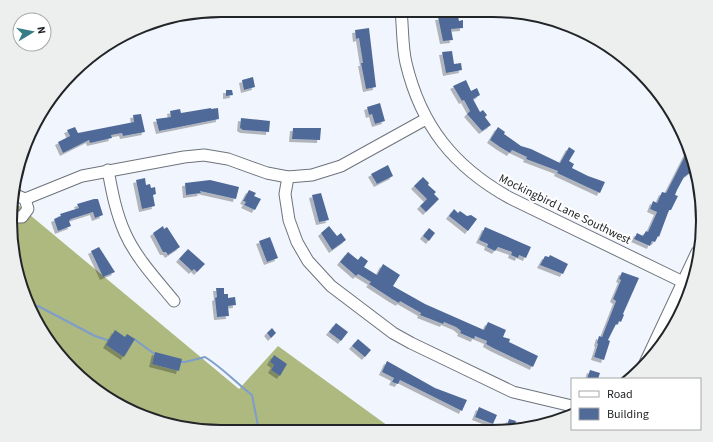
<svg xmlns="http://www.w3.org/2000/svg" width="713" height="442" font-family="'Source Sans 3',sans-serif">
<defs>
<filter id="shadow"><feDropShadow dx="-3" dy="3" stdDeviation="0" flood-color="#0004"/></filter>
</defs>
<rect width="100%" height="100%" fill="#f1f6fe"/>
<!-- forest -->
<path fill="#aeb980" d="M12 200 239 389 278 346 395 431 194 430 153 419 73 368 46 338 17 276 10 207Z"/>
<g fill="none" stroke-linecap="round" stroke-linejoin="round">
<!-- stream -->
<g stroke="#7d9dcb" stroke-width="2">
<path d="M31 305 38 306 95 336 110 341"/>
<path d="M134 339 156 355"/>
<path d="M179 362H185L205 357C223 368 236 383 252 395L258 426C266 427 276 426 283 431"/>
</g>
</g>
<!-- building -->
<g fill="#506b98" filter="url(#shadow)">
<path d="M458 16 459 21 463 20V28L451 29 453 40 443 41 438 17Z"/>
<path d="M369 28 376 87 366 89 361 63H363L359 38 356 39 355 30Z"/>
<path d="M452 51 454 64 461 63 462 70 446 73 442 52Z"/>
<path d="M253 77 255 87 244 90 242 80Z"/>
<path d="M466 80 471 91 477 88 480 95 473 99 480 112 483 110 487 115 485 117 491 125 482 131 467 114 470 111 464 100 462 101 453 86Z"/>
<path d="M226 90H232L233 95 226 96Z"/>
<path d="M380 103 385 121 375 124 372 114 369 115 367 107Z"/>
<path d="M211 108V109L218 108 219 119 159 131 156 119 171 117 170 111 180 109 181 113Z"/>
<path d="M141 114 145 132 123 136 122 133 111 135 112 138 90 143 89 140 63 153 58 142 70 136 67 130 75 127 78 133 134 122 133 115Z"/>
<path d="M241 118 270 121 269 132 243 130 240 128Z"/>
<path d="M498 127 505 132 504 134 521 146 531 149 560 163 569 147 575 151 569 161 574 164 572 168 588 176 605 182 600 193 557 173 558 171 526 159 527 157 512 150 510 153 500 147 490 140Z"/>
<path d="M293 128H321L320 140 292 139Z"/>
<path d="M687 152 692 167 690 173 684 177 677 190 675 195 678 196 671 210H669L659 237 658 236 655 242 652 241 650 246 634 239 637 233 643 236 646 231 648 232 657 212 650 209 653 201 657 203 662 192 666 193Z"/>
<path d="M388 165 393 176 377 184 371 174Z"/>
<path d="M423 177 429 183 428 185 436 192 434 194 439 199 426 212 420 206 427 199 414 186Z"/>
<path d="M145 178 146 185 150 184 151 188 155 187 156 194 153 195 155 206 142 209 136 180Z"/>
<path d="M210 180 239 187 236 199 200 191 201 193 186 195 185 183Z"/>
<path d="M249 190 256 193 254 196 261 199 255 210 244 205 246 202 243 201Z"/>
<path d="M321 193 329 220 319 222 312 195Z"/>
<path d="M94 199H98L103 215 95 218 93 212 71 219 69 221 71 226 58 231 54 219 61 216 60 214 79 208 77 204Z"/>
<path d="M454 209 458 213 460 211 467 216 471 215 477 219 468 231 449 216Z"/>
<path d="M163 226 164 229 167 227 180 247 168 255 166 252H163L153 233Z"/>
<path d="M329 226 337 236 341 233 346 240 332 250 321 233Z"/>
<path d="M485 227 531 247 526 258 519 255 518 258 511 255 512 252 498 247 495 251 487 247 488 244 479 240Z"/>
<path d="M429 228 435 233 429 241 423 236Z"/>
<path d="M270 237 278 258 267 262 259 241Z"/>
<path d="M99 247 115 272 103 277 91 251Z"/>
<path d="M188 249 205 264 197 272 194 269 192 271 179 259Z"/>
<path d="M348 252 358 260 361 256 368 261 364 267 377 275 383 264 400 275 393 286 425 304 484 330 488 322 506 330 503 337 510 339 509 342 538 356 533 367 493 348 486 344 487 341 475 336 474 339 460 333 461 331 456 327 444 322 443 324 420 315 421 313 400 301 399 303 392 299 369 284 371 282 358 274 356 276 340 262Z"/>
<path d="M550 255 568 264 563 274 540 265 545 256 549 257Z"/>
<path d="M622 272 639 278 623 314 624 315 621 322 619 321 617 325 616 324 608 340 610 341 604 360 594 357 598 344 597 343 599 336 602 337 616 301 613 299 621 280 619 279Z"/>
<path d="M216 288H224V294H228V298L235 297 236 305 228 306 229 316 217 317 215 298 217 297Z"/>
<path d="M336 323 348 332 341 341 329 332Z"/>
<path d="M272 328 276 333 271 338 267 333Z"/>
<path d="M115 330 125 337 127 334 135 339 124 357 106 345Z"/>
<path d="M358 339 371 350 365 357 352 346Z"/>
<path d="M155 352 182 359 179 371 152 364Z"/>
<path d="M274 355 287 364 280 376 271 370 274 365 270 362Z"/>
<path d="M387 361 435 388 467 400 462 411 400 380 398 384 392 382 394 378 382 372Z"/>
<path d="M590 370 600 373 598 379H587Z"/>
<path d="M479 407 497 415 493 424 475 417Z"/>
<path d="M509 419 516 421 515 424 524 427 505 432Z"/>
</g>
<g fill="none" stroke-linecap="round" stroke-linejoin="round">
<!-- minor casing -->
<g stroke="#6e737c" stroke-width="13">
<g id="minor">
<path d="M401 11C403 28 402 46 406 63 421 126 454 167 510 198L683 282"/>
<path d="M108 170C112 192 116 213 125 233 136 258 157 280 174 301"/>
<path d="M288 177 285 194 289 220 297 242 308 261 331 286 393 333 411 343 513 392 572 406"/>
<path d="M25 199 82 176 184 157 204 155 228 159 267 173 288 177 312 175 341 166 426 119"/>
<path d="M11 217H22L28 209 25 199 18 196H13"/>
<path d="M644 365 697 252"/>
</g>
</g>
<!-- minor -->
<use href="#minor" stroke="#fff" stroke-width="11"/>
</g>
<g text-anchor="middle" stroke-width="4" stroke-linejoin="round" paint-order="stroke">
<!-- street labels -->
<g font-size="12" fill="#222528" stroke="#fff">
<text transform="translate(565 209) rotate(26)" y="4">Mockingbird Lane Southwest</text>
</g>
</g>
<!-- crop -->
<path d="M0 0H713V442H0ZM221 17H492A204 204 0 0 1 696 221V221A204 204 0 0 1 492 425H221A204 204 0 0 1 17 221V221A204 204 0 0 1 221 17Z" fill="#edeeee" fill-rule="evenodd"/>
<path fill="none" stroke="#222528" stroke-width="2" d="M221 17H492A204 204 0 0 1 696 221V221A204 204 0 0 1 492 425H221A204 204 0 0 1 17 221V221A204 204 0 0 1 221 17Z"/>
<!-- legend -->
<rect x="571" y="378" width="130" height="52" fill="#ffffff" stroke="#a7a8a9"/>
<rect x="579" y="391" width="20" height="6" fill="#ffffff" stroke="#a7a8a9"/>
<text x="607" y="398" font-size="12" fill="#222528">Road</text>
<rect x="579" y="408" width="20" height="12" fill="#506b98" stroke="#a7a8a9"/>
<text x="607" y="418" font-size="12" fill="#222528">Building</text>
<!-- north arrow -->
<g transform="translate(32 32) rotate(80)"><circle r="19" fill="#ffffff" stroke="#a7a8a9"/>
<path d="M0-3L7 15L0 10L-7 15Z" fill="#367d87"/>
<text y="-6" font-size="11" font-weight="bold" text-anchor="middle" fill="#222528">N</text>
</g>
</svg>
